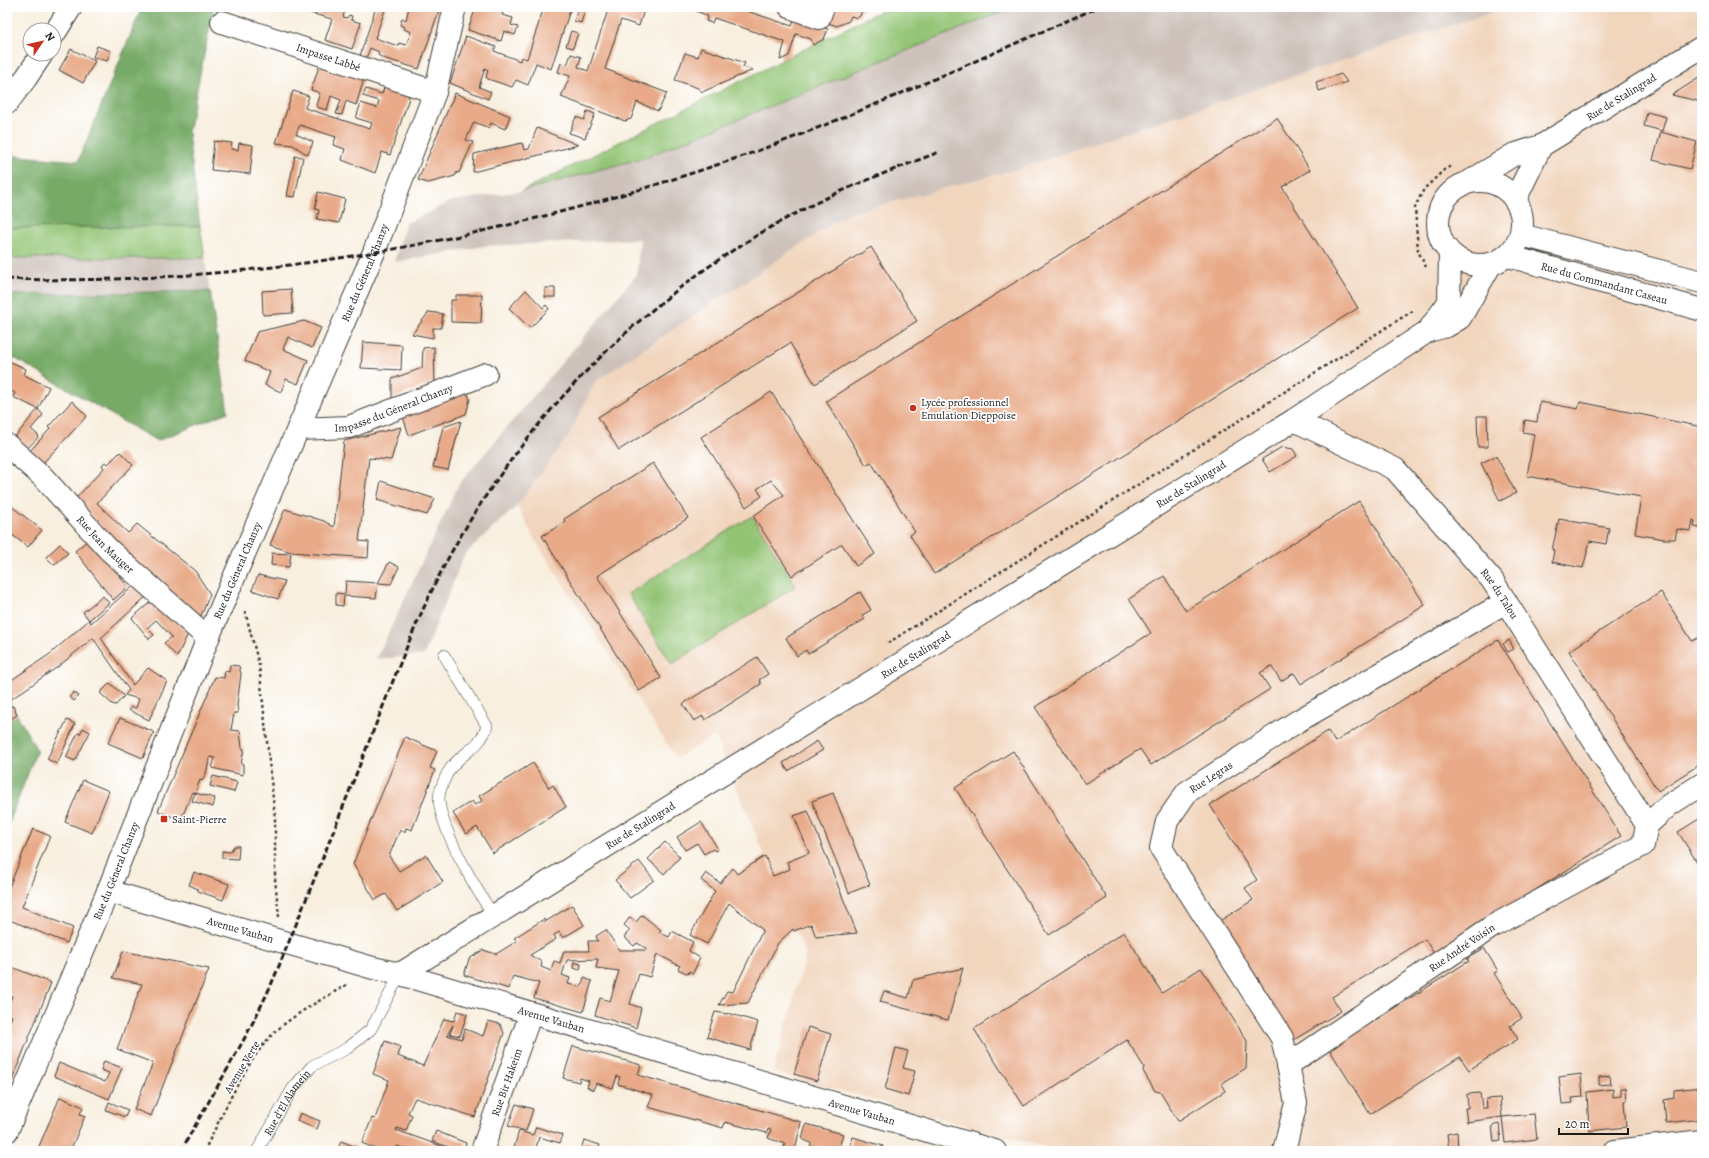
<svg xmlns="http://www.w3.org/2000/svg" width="1709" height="1158" font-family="Alegreya,serif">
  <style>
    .built { fill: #f1d5bd }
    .industrial { fill: #cec1ba }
    .green { fill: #93c474; stroke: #587048 }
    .forest { fill: #76aa66; stroke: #496341 }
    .building { fill: #e8aa88 }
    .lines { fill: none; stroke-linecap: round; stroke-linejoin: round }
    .service-casing { stroke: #3d3c39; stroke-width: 12 }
    .minor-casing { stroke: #3d3c39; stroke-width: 24 }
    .tertiary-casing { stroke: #3d3c39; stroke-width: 24 }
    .secondary-casing { stroke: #3d3c39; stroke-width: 24 }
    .path { stroke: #3d3c39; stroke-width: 2.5; stroke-dasharray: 3 3; stroke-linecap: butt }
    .service { stroke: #fff; stroke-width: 11 }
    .minor { stroke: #fff; stroke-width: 22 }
    .tertiary { stroke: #fff; stroke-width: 22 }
    .secondary { stroke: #fff; stroke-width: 22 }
    .rail { stroke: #1c1c1c; stroke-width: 3; stroke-dasharray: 6 3; stroke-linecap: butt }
    .poi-dot { fill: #c8321e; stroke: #fff; stroke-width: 1.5 }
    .labels { text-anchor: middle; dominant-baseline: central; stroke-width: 3.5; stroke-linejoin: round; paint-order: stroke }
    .street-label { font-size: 11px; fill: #1c1c1c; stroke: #fff }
    .poi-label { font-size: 11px; fill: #1c1c1c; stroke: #fff; text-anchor: start }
  </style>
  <rect width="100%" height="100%" fill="#fff"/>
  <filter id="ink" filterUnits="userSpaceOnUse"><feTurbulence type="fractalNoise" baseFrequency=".025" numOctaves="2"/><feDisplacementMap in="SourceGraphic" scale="8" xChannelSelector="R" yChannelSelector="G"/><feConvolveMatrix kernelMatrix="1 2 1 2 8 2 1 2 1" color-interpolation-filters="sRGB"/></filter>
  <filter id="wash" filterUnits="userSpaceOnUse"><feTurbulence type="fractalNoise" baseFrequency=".012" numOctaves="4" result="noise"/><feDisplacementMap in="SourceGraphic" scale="16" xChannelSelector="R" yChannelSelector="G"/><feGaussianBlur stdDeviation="0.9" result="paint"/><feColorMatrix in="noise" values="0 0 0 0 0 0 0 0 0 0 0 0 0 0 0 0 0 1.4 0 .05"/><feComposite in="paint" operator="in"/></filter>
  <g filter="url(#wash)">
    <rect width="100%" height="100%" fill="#f8efdf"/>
    <path class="built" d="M1508,7h194v1144h-643l-286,-79 33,-117 -91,-219 -39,22 -141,-218 -18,-34 52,-71 27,-54 251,-167 170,-45 327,-109z"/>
    <g class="industrial">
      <path d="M1014,7h494l-164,53 -327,109 -170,45 -251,167 -27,54 -52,71 -53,49 -40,100 -48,4 83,-175 178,-210 3,-35 -155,7 -91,16 12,-39 46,-22 70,-10 124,-34z"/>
      <path d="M7,258h198l5,33 -203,4z"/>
    </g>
    <g class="green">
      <path d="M888,7h126l-368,150 -124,34z"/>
      <path d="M200,226l5,32h-198v-30z"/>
      <path d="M752,516l44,70 -124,78 -44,-70z"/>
    </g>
    <g class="forest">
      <path d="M142,7h72l-26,126 12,93 -193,2v-73l71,6z"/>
      <path d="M210,291l18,121 -71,29 -150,-87v-59z"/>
      <path d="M7,697l30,53 -30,78z"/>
    </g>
    <g id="blocks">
      <g class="building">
        <path d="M312,7h34l-3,10 4,1 2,-3 3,1 -1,4 10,3 -9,26 -27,-9 7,-21 -22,-6z"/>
        <path d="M376,7h10l-11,31 23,8 1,-3 7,2 5,-13 -7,-3 1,-2 -5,-2 2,-7 4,2 3,-13h31l-21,62 -36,-11 -5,-3 1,-3 -9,-4 -5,13 -6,-2z"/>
        <path d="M476,7h29l-3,8 11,3 -2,7 7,2 -3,8 -11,-4 -3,10 -33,-11z"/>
        <path d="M514,7h11l-1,4z"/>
        <path d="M544,7h27l-20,62 -15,-6 -8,22 -12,-5 -4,7 -24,-8 -2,-2 2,-7 -3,-2 -6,19 12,5 -3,7 -38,-16 16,-47 30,11 -2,4 26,10 1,-4 6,2z"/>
        <path d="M572,7h14l-5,16 -7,-2 4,-12z"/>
        <path d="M609,7h36l-6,19 -18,-6 -16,49 62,24 -9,18 -21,-9 -6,17 -6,2 -64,-24 9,-21 -12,-4 3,-9 6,2 4,-11 10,3 -3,10 10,4z"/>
        <path d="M687,7h48l57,19 3,-8 33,11 -4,10 -11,6 -2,-6 -15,-5 -7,22 -9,4 5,-18 -71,-24 -2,5 -6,-2 2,-5z"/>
        <path d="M833,7h30l-3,9 -3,2 -6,-2 -2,5 -12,5 -9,-3z"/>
        <path d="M571,31l7,2 -5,15 -7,-2z"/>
        <path d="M97,46l14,5 -4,10 -14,-4z"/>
        <path d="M701,48l44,15 -2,4 10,3 -51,22 -4,-4 -23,-8 10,-27 13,4z"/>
        <path d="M71,49l24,12 -12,22 -24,-13z"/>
        <path d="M320,64l44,15 -8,26 -10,-4 -4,14 -6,-1 5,-14 -10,-4 -4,14 -10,-3 -1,-2 4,-12 -9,-3z"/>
        <path d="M1341,74l6,8 -28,9 -3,-9z"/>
        <path d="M1702,76v26l-30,-7z"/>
        <path d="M385,85l21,7 3,6 -19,57 -8,-3 -7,21 -33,-13 3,-11 -12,-4 3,-8 -36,-12 -4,9 17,8 -5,13 -15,-10 -17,-2 17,-52 16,5 -4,12 65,21 2,-6 -16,-5 5,-15 16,5 2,-7 -16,-5 3,-7 16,5z"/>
        <path d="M455,93l55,23 -5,13 -14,-6 -2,5 -15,-6 -8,18 7,2 -14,31 -2,-1 -2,4 -27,7 -10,-3z"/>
        <path d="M587,111l8,3 -10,24 -16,-5 7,-16 8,3z"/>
        <path d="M1647,112l19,5 -4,14 -18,-5z"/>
        <path d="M1277,118l33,52 -28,17 76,121 -424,266 -24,-39 5,-3 -44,-70 -5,3 -40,-64z"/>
        <path d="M537,128l41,17 -105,27 1,-18 48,-11 2,7 5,-1z"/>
        <path d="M1661,132l36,10 -7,27 -37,-9z"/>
        <path d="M214,141l18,2 -1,6 7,1 1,-7 14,2 -3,29 -39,-4z"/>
        <path d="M295,156l8,1 -8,40 -8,-1z"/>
        <path d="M318,192l27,7 -6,24 -22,-4 2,-9 -4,-1z"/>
        <path d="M871,247l46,74 -102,63 -25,-41 -171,107 -21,-33z"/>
        <rect x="545" y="288" width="10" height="9"/>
        <path d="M291,289l2,24 -30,2 -1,-24z"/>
        <path d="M526,290l17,18 3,-3 3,4 -19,19 -21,-20z"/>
        <path d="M456,295h26l-1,28 -30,-1v-22h5z"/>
        <path d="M429,312l14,2 -2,14h-8v10l-21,-4z"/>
        <path d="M304,321l17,7 -9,20 -24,-11 -5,12 25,11 -10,24 -12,-5 -5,13 -16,-7 5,-13 -25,-11 12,-29z"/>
        <path d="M363,342l39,3 -1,25 -40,-2z"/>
        <path d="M434,347l1,35 -43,17v-20l30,-11 1,-20z"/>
        <path d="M7,360l19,9 -2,6 25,12 -11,22 -25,-12 2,-4 -8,-4z"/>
        <path d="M467,392l3,7 -4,15 -57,21 -6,-18z"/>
        <path d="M771,392l104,162 -19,12 -14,-22 -50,32 -39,-60 31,-21 -13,-15 -14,9 5,7 -16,11 -45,-70z"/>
        <path d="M72,401l15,15 -45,48 -13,-12 21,-23 -2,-2z"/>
        <path d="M1540,402l38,7 2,-7 122,25 -1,101 -7,-1 1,-6 -2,-1 -2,11 -14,-2 -2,10h-11l-29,-5 6,-37 -114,-21 7,-42 -11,-2 2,-12 12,2z"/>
        <path d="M38,409l5,6 -12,14 8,7 -13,14 -12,-12z"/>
        <path d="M1477,416h10l1,31h-10z"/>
        <path d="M461,421l-13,49 -15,-3 10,-40z"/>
        <path d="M401,427l-10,33 -22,-2 -10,83 10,1 -1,16 -77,-6 -21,-7 15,-36 39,12 10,6 10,-86z"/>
        <path d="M1282,447l11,2 4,7 -27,16 -8,-13z"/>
        <path d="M120,452l13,13 -36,38 31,30 9,-9 58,47 15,23 -9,22 -5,1 -55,-47 -65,-72 28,-30 -2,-3 3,-3 3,2z"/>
        <path d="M1496,456l20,37 -16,8 -19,-38z"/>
        <path d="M653,463l35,55 -91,58 64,102 -22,13 -97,-155 23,-14 -1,-3z"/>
        <path d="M381,481l54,18 -8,16 -50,-15z"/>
        <path d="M1359,501l66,104 -124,79 -7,-11 -13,8 -10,-15 -11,7 10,16 -119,76 -11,-16 -55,35 -50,-77 116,-74 -22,-34 35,-23 22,35z"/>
        <path d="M11,506l31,24 -14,17 -17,-13 -4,5v-27z"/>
        <path d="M1559,519l50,9 -3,16 -16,-3 -7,27 -31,-6 2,-12h-2z"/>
        <path d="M89,539l14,15 25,33 -15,13 -38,-49z"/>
        <path d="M60,544l8,9 -14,12 -8,-8z"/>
        <path d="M272,553l19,1 -2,13 -18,-2z"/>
        <path d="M389,562l10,5 -8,17 -13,-1z"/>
        <path d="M258,575l27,6 -7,18 -26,-9z"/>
        <path d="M346,581l32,2 -2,15 -32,-2 -1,10 -7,-1v-12l9,1z"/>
        <path d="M138,582l11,12 -48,44 32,47 15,-17 19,13 -18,39 -20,-10 2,-3 5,1 3,-9 -14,-4 4,-5 -36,-52 -34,28 -52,36v-19l43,-29 39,-34 -6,-8 20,-16 6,7 -20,17 2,3z"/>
        <path d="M860,592l11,18 -9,5 3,4 -57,35 -2,-4 -9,6 -11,-18z"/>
        <path d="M1661,592l31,49 10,-5v127l-44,28 -89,-140z"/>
        <path d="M154,599l34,35 -11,23 -13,-14 8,-6 -16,-17 -9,8 7,7 -5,4 -17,-21z"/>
        <path d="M1498,640l123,196 -187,118 -9,-15 -93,58 9,14 -49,30 -74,-119 35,-22 -8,-12 12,-8 -47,-75 118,-74 7,11z"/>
        <path d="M1509,640l5,9 -6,3 -5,-8z"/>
        <path d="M757,657l11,17 -9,6 2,4 -56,36 -2,-4 -9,5 -11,-17z"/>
        <path d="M230,665l9,1 2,8 -4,31 1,8h-4l-3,17 9,1 2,17 2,1 -3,15h2v11l-31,-7 3,-10 -5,-1 -4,17 -4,7 -2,-1 -5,13 20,5 -2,9 -21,-6 3,-8 -3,-1 -11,28 -23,-9 57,-134 9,1 1,-7 4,1z"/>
        <path d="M110,683l14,13 -8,9 -4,-1 -12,-11z"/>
        <path d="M74,692l5,4 -5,5 -5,-4z"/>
        <path d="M13,706l4,9 -10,6v-13z"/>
        <path d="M120,718l34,14 -11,26 -35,-15z"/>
        <path d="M67,720l8,4 -18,40 -10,-5z"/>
        <path d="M83,728l7,4 -15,29 -9,-4 12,-24 2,1z"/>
        <path d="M405,737l32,14 -7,17 5,2 -23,60 -6,-2 -1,4 -5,-2 -11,26 10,15 27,-16 17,27 -46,29 -11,-17 -11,6 -22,-36z"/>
        <path d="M817,741l6,9 -35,21 -5,-8z"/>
        <path d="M1013,751l94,147 -58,37 -94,-147z"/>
        <path d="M533,763l16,25 4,-3 13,22 -73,46 -16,-26 -11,7 -13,-21 19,-12 3,4 7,-4 -3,-5z"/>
        <path d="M213,776l24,6 -3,10 -24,-6z"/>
        <path d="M83,780l26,11 -17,42 -27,-11z"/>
        <path d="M833,793l37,92 -21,8 -37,-92z"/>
        <path d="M808,811l49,122 -41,4 -5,-13 -17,7 -1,-2 -15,14 -30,60 -29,2 8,-14 6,1 30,-62 -34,-27 -22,41 -17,-9 25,-44 -14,-11 5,-7 14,10 13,-15 4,6 28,-18 8,20 17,-7 -3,-7 22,-9 -15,-37z"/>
        <path d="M1702,817v53l-24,-38z"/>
        <path d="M701,822l17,27 -3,2 -2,-2 -9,5 -7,-11 -12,7 -8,-13z"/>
        <path d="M33,829l17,7 -28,71 51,21 -6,15 -60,-24v-27z"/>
        <path d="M665,842l15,15 -16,17 -16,-15z"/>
        <path d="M234,846h5l-1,13 -16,-1v-7l8,1z"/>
        <path d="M639,861l15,19 -24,18 -15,-18z"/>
        <path d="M194,872l35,12 -6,16 -25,-9v-2l-9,-4z"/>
        <path d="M572,905l12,20 -21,13 -4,-6 -5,3 2,4 -26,16 12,7 -1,5 10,4 3,-10 6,2 4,-12h25l-1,-10h10l-2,-5 10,-6 13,20h27v-2l-9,-5 -3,3 -10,-9 6,-7 -6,-5 6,-8 6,5 6,-7 19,15 -2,2 10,5 3,-6 21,11 -4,9 11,7 -7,15 -4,-2 -1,3 -10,-5 2,-3 -23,-12 -7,23 -11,-3 -9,30 11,4 -5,20 -41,-13 5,-17 10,3 9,-30 -23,-3 2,-9 -31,1 -5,15 8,3 -2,6 13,3 3,-9 8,3 -9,31 -49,-14 5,-15 -26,-7 -4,13 -45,-14 5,-16 14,-9 13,4 21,-13 -3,-3 30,-19 1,3z"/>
        <path d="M1124,932l38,61 39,-25 46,73 -1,27 -25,16 4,7 -47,30 -18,-29 -5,-1 -12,-20 1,-4 -17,-27 -103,66 -50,-77z"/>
        <path d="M1484,948l14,23 -4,2 28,45 -12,8 8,13 -49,31 -9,-13 -90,57 -41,-65 140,-88 -2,-2z"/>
        <path d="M123,951l86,18 -58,147 -17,-7 19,-46 -36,-14 25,-65 -29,-6z"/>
        <path d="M574,962l7,2 -1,6 -7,-2z"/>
        <path d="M7,965l44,18 -44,109v-63l5,-13 -5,-2v-6l5,-12 -5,-2z"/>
        <path d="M963,968l-15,52 -68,-18 4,-11 24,7 5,-18z"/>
        <path d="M457,1011l10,3 -7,22 -10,-2 3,-9 -6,10 15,4 3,-10 18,7 5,-15 12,3 4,9 -29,84 -60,-19 -7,15 4,2 -6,16 -9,-3 -1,2 59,21h-43l-15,-5 -2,5h-14l-19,-8 10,-25 3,1 14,-39 -16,-6 12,-33 16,6 -3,9 25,10 21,-47 10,2z"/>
        <path d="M715,1012l12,2 1,-1 30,9 -8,28 -43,-13z"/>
        <path d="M808,1027l23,7 -14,47 -23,-7z"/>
        <path d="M573,1046l68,19 -3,10 163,47 -6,29h-12l2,-7 -17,-6 3,-8 -3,-1 -1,4 -42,-11 -2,6 -75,-21 5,-12 -35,-11 2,-7 -3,-1 -4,12 -17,-5 -3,7 -6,-3 2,-6 -9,-3 -1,4 -16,-4z"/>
        <path d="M896,1048l12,3 -5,17 12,3 -7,25 -23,-7z"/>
        <path d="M104,1061l18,7 -13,31 -55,-23 5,-13 46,19 4,-9 -8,-3z"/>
        <path d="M1581,1074l2,23 -11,1 1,5 -11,1 -3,-27z"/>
        <path d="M1610,1076l1,8 -12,1v-8z"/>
        <path d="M1702,1087v32l-36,4 -2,-23 10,-2v-8z"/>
        <path d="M1621,1088h5l1,12 -3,1 2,26 -37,4 -2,-39 26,-3v8l8,-1z"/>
        <path d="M1480,1093l2,15h5l-1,-9 14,-1 2,19 -35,5 -2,-14h3l-1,-14z"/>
        <path d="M60,1097l23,10 -3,7 5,2 -15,35h-33z"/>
        <path d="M109,1102l19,8 -3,7 -19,-7z"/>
        <path d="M516,1104l17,5 -7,22 -18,-5z"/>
        <path d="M300,1113l20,8 -3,8 -20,-8z"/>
        <path d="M1534,1114l3,25 -32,4 -3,-26z"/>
        <path d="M806,1124l37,10 -5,17h-28l1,-8 -9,-4z"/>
        <path d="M1499,1124l2,17 -7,1 -2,-16z"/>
        <path d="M536,1127l27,8 -3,8 -21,-6 -4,14h-22l6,-20 14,4z"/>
        <path d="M436,1131l30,12 -3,8h-5l-26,-10z"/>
        <path d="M1457,1132l1,17 -9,1 -2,-16z"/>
        <path d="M853,1137l30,9 -2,5h-32z"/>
        <path d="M584,1140l16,5 -3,6 -16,-2z"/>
        <path d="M341,1141l15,6 -1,4h-18z"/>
      </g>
    </g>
  </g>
  <g filter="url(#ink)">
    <use href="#blocks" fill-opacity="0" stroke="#3d3c39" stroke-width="1"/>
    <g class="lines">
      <defs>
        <g id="service">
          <path d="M444,655l43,71c-7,24 -27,26 -39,46 -3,6 -9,19 -9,26 0,29 38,93 55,118"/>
          <path id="s1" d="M257,1151l36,-63 19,-22 36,-18 23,-19 29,-55"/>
        </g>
        <g id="minor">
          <path d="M790,7l29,11 4,-11"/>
          <path id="s2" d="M222,22l213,70"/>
          <path d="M54,34l17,-27"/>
          <path d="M7,103l19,-25 16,-24"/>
          <path d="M1521,235l181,47"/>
          <path id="s3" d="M1508,256l194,54"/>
          <path id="s4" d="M1294,420l101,49 97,111 155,245"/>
          <path id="s5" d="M298,429l51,-2 137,-53"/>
          <path id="s6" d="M7,445l36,32 65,72 100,89"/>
          <path id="s7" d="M400,974l595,177"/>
          <path id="s8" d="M1288,1065l-6,-27 -121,-190 6,-27 20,-29 111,-71 208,-119"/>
          <path id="s9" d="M482,1151l49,-138"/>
          <path id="s10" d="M1284,1151l12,-48 -8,-38 205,-139 150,-81 4,-20 22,-20 33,-21"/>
          <path d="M1615,1151l87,-10"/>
        </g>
        <g id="tertiary">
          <circle cx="1480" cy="223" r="42"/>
          <path id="s11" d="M1469,182l44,-27 28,-9 161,-99"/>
          <path d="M1515,200l26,-54"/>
          <path d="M1428,331l21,-29 1,-49"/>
          <path id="s12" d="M108,891l265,77 27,6 894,-554 134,-89 19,-5 13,-8 31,-54"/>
        </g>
        <g id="secondary">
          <path id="s13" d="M7,1131l101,-240 100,-253 166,-386 61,-160 20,-85"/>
        </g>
      </defs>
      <use href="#service" class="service-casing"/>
      <use href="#minor" class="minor-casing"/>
      <use href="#tertiary" class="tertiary-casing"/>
      <use href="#secondary" class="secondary-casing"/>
      <g class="path">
        <path d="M1426,267l-8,-16 -3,-44 9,-18 21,-20 7,-3"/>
        <path d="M245,611l14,54 16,153v61l4,38"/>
        <path d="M888,643l526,-333"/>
        <path d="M204,1151c18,-35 42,-91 70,-118 21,-20 49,-34 74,-49"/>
      </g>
      <use href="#service" class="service"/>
      <use href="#minor" class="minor"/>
      <use href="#tertiary" class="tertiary"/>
      <use href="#secondary" class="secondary"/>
      <g class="rail">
        <path d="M7,279c259,8 518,-44 761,-132 113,-42 221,-93 331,-140"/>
        <path d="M181,1151c31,-57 67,-113 93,-173 34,-82 67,-166 100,-249 25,-63 49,-127 82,-185 84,-146 211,-268 362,-342 39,-19 80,-34 121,-50"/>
      </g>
    </g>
  </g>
  <g class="poi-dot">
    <circle cx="913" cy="408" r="4"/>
    <rect x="160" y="815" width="8" height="8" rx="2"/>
  </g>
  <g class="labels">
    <g class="street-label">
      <text stroke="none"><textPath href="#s2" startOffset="112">Impasse Labbé</textPath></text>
      <text stroke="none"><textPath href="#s11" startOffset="175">Rue de Stalingrad</textPath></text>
      <text stroke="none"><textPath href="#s13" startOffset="930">Rue du Géneral Chanzy</textPath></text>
      <text stroke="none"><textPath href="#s3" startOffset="100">Rue du Commandant Caseau</textPath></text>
      <text stroke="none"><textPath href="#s5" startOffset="99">Impasse du Géneral Chanzy</textPath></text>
      <text stroke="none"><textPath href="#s12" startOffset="1234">Rue de Stalingrad</textPath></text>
      <text stroke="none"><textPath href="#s6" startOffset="140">Rue Jean Mauger</textPath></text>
      <text stroke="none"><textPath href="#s13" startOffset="606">Rue du Géneral Chanzy</textPath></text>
      <text stroke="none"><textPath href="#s4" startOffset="275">Rue du Talou</textPath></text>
      <text stroke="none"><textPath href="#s12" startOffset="910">Rue de Stalingrad</textPath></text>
      <text stroke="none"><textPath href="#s8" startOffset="344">Rue Legras</textPath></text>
      <text stroke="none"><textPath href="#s12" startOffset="586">Rue de Stalingrad</textPath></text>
      <text stroke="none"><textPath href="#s13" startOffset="282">Rue du Géneral Chanzy</textPath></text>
      <text stroke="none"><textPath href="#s12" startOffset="138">Avenue Vauban</textPath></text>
      <text stroke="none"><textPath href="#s10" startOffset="298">Rue André Voisin</textPath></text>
      <text stroke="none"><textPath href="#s7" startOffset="158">Avenue Vauban</textPath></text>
      <text transform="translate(242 1067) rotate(-59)">Avenue Verte</text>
      <text stroke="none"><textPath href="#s9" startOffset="73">Rue Bir Hakeim</textPath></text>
      <text stroke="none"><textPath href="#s1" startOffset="57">Rue d'El Alamein</textPath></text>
      <text stroke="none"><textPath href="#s7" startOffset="482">Avenue Vauban</textPath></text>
    </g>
    <g class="poi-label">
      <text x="921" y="402">Lycée professionnel<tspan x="921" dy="13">Emulation Dieppoise</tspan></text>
      <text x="172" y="819">Saint-Pierre</text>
    </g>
  </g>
  <rect width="1709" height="1158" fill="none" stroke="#fff" stroke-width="24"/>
  <g transform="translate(42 42) rotate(56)"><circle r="19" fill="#ffffff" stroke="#a4a4a4"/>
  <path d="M0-3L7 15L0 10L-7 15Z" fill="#c8321e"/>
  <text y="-6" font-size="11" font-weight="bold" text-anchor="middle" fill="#1c1c1c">N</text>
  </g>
  <path d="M1559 1128v6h69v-6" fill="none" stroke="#1c1c1c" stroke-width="2"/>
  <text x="1565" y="1128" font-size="12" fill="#1c1c1c" stroke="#ffffff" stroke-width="3" paint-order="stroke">20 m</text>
</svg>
